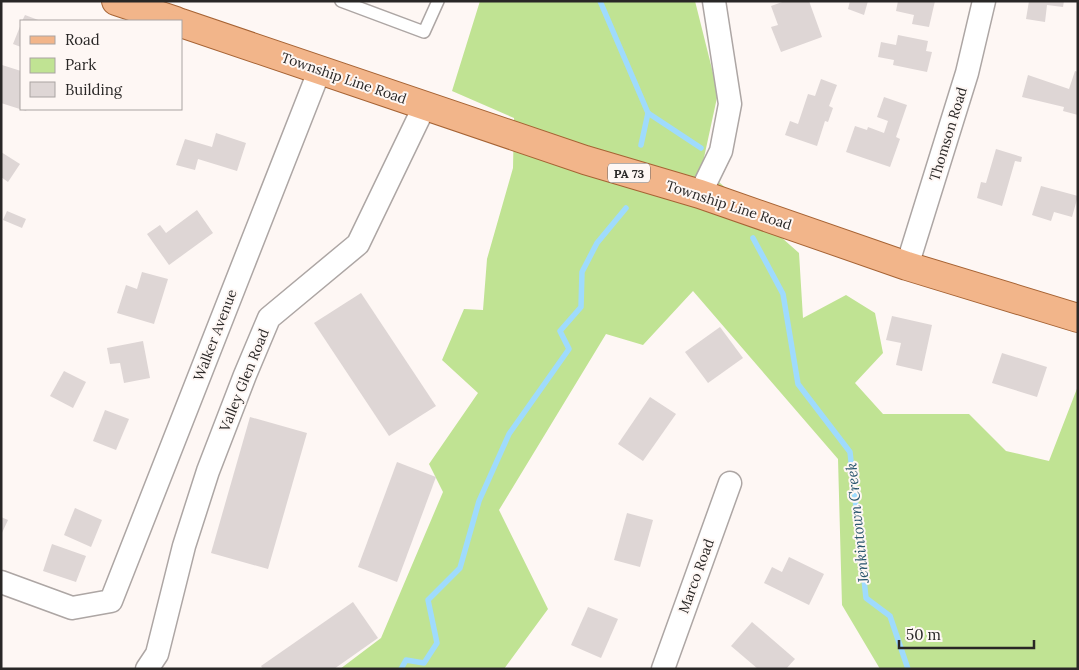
<svg xmlns="http://www.w3.org/2000/svg" width="1079" height="670" font-family="Lora,serif">
  <style>
    .green { fill: #c0e393 }
    .lines { fill: none; stroke-linecap: round; stroke-linejoin: round }
    .stream { stroke: #9fdbfd; stroke-width: 5.5 }
    .building { fill: #ded6d5 }
    .lane-casing { stroke: #ada6a4; stroke-width: 14 }
    .street-casing { stroke: #ada6a4; stroke-width: 25 }
    .primary-casing { stroke: #a66334; stroke-width: 30 }
    .lane { stroke: #fff; stroke-width: 11 }
    .street { stroke: #fff; stroke-width: 22 }
    .primary { stroke: #f2b58a; stroke-width: 28 }
    .labels { text-anchor: middle; dominant-baseline: central; stroke-width: 4; stroke-linejoin: round; paint-order: stroke }
    .shield { fill: #fef7f4; stroke: #696564; stroke-width: 1 }
    .shield-label { font-size: 12px; font-weight: bold; fill: #292726 }
    .street-label { font-size: 14px; fill: #292726; stroke: #fef7f4 }
    .water-label { font-size: 15px; font-style: italic; fill: #29566e; stroke: #fef7f4 }
  </style>
  <rect width="100%" height="100%" fill="#fef7f4"/>
  <path class="green" d="M480,1h215l23,92 -16,74 97,86 4,65 43,-23 29,18 8,40 -28,30 28,31h86l37,37 43,10 29,-75v283h-198l-38,-64 -4,-146 -145,-168 -50,54 -37,-11 -107,176 49,99 -44,60h-164l41,-31 62,-146 -14,-28 49,-71 -36,-33 22,-51 19,1 4,-51 26,-91 1,-50 -62,-27z"/>
  <g class="lines">
    <g class="stream">
      <path d="M600,1l48,112 53,35"/>
      <path d="M641,145l7,-32"/>
      <path d="M753,238l30,56 15,90 52,68 16,146 24,18 18,53"/>
      <path d="M401,669l5,-9 18,3 13,-20 -9,-43 32,-32 19,-67 30,-67 60,-85 -9,-18 21,-24 1,-35 15,-29 29,-35"/>
    </g>
  </g>
  <g class="building">
    <path d="M785,1h24l13,36 -41,15 -10,-25 7,-2 -7,-19z"/>
    <path d="M850,1h18l-4,14 -16,-6z"/>
    <path d="M898,1h37l-6,26 -17,-3 2,-9 -18,-4z"/>
    <path d="M1029,1h35l-1,6 -16,-2 -2,17 -19,-3z"/>
    <path d="M25,15l16,6h-19z"/>
    <path d="M21,24v23l-8,-3z"/>
    <path d="M898,35l30,6 -2,10 6,1 -5,20 -34,-7 1,-5 -16,-3 3,-15 15,3z"/>
    <path d="M2,65l19,6v38h6l-1,2 -25,-8z"/>
    <path d="M1075,71l3,1v43l-15,-4 1,-4 -42,-10 6,-22 41,14z"/>
    <path d="M821,79l16,6 -8,21 4,2 -5,14 -3,-1 -8,25 -32,-11 5,-14 8,3 10,-30 7,2z"/>
    <path d="M884,97l23,8 -11,32 4,2 -10,28 -44,-15 9,-26 12,4 1,-3 16,6 4,-12 -11,-4z"/>
    <path d="M216,133l30,10 -9,28 -39,-12 -3,11 -19,-5 9,-26 27,8z"/>
    <path d="M996,149l26,8 -1,5 -6,-1 -13,45 -25,-8 4,-16 5,1z"/>
    <path d="M1,152l19,12 -12,18 -7,-5z"/>
    <path d="M1041,186l37,10 -6,21 -18,-5 -3,9 -19,-6z"/>
    <path d="M197,210l16,23 -44,32 -22,-31 13,-9 6,8z"/>
    <path d="M7,211l19,8 -4,9 -19,-8z"/>
    <path d="M142,272l26,7 -14,45 -37,-11 9,-28 11,4z"/>
    <path d="M361,293l75,113 -47,30 -75,-113z"/>
    <path d="M892,316l40,9 -10,46 -26,-6 5,-22 -15,-3z"/>
    <path d="M720,327l23,31 -35,25 -23,-31z"/>
    <path d="M143,341l7,37 -26,5 -4,-20 -10,1 -3,-16z"/>
    <path d="M1002,353l45,14 -10,30 -45,-14z"/>
    <path d="M64,371l22,11 -13,26 -23,-12z"/>
    <path d="M650,397l26,17 -33,47 -25,-17z"/>
    <path d="M105,410l24,9 -13,31 -23,-9z"/>
    <path d="M250,417l57,16 -39,136 -57,-16z"/>
    <path d="M397,462l39,15 -39,105 -39,-15z"/>
    <path d="M75,508l27,12 -11,27 -27,-12z"/>
    <path d="M627,513l26,7 -13,47 -26,-7z"/>
    <path d="M1,517l7,3 -7,15z"/>
    <path d="M52,544l34,12 -10,26 -33,-11z"/>
    <path d="M789,557l35,17 -15,31 -45,-22 8,-16 10,5z"/>
    <path d="M353,602l25,36 -44,31h-71l-2,-3z"/>
    <path d="M588,607l30,12 -17,39 -30,-13z"/>
    <path d="M752,622l43,37 -9,10h-28l-27,-23z"/>
  </g>
  <g class="lines">
    <defs>
      <path id="lane" d="M341,1l83,31 14,-31"/>
      <g id="street">
        <path d="M700,194l21,-43 9,-47 -16,-103"/>
        <path d="M907,266l60,-193 17,-72"/>
        <path d="M1,582l71,26 39,-7 209,-532"/>
        <path d="M147,669l10,-15 27,-108 24,-75 37,-96 24,-57 89,-74 67,-139"/>
        <path d="M663,669l67,-186"/>
      </g>
      <g id="primary">
        <path d="M116,1l60,20"/>
        <path d="M181,23l404,137 115,34 207,72 171,52"/>
      </g>
    </defs>
    <use href="#lane" class="lane-casing"/>
    <use href="#street" class="street-casing"/>
    <use href="#primary" class="primary-casing"/>
    <use href="#lane" class="lane"/>
    <use href="#street" class="street"/>
    <use href="#primary" class="primary"/>
  </g>
  <g class="labels">
    <rect class="shield" x="608" y="163.5" width="42" height="19" rx="4"/>
    <g class="shield-label">
      <text x="629" y="173">PA 73</text>
    </g>
    <g class="street-label">
      <text transform="translate(344 78) rotate(19)">Township Line Road</text>
      <text transform="translate(948 134) rotate(-73)">Thomson Road</text>
      <text transform="translate(729 205) rotate(18)">Township Line Road</text>
      <text transform="translate(215 335) rotate(-69)">Walker Avenue</text>
      <text transform="translate(244 380) rotate(-68)">Valley Glen Road</text>
      <text transform="translate(696 576) rotate(-70)">Marco Road</text>
    </g>
    <g class="water-label">
      <text transform="translate(857 523) rotate(-96)">Jenkintown Creek</text>
    </g>
  </g>
  <rect width="1079" height="670" fill="none" stroke="#292726" stroke-width="5"/>
  <rect x="20" y="20" width="162" height="90" fill="#fef7f4" stroke="#a9a4a2"/>
  <rect x="30" y="36" width="25" height="8" fill="#f2b58a" stroke="#a9a4a2"/>
  <text x="65" y="45" font-size="15" fill="#292726">Road</text>
  <rect x="30" y="58" width="25" height="15" fill="#c0e393" stroke="#a9a4a2"/>
  <text x="65" y="70" font-size="15" fill="#292726">Park</text>
  <rect x="30" y="82" width="25" height="15" fill="#ded6d5" stroke="#a9a4a2"/>
  <text x="65" y="95" font-size="15" fill="#292726">Building</text>
  <path d="M899 640v8h135v-8" fill="none" stroke="#292726" stroke-width="2.5"/>
  <text x="906" y="640" font-size="15" fill="#292726" stroke="#fef7f4" stroke-width="4" paint-order="stroke">50 m</text>
</svg>
